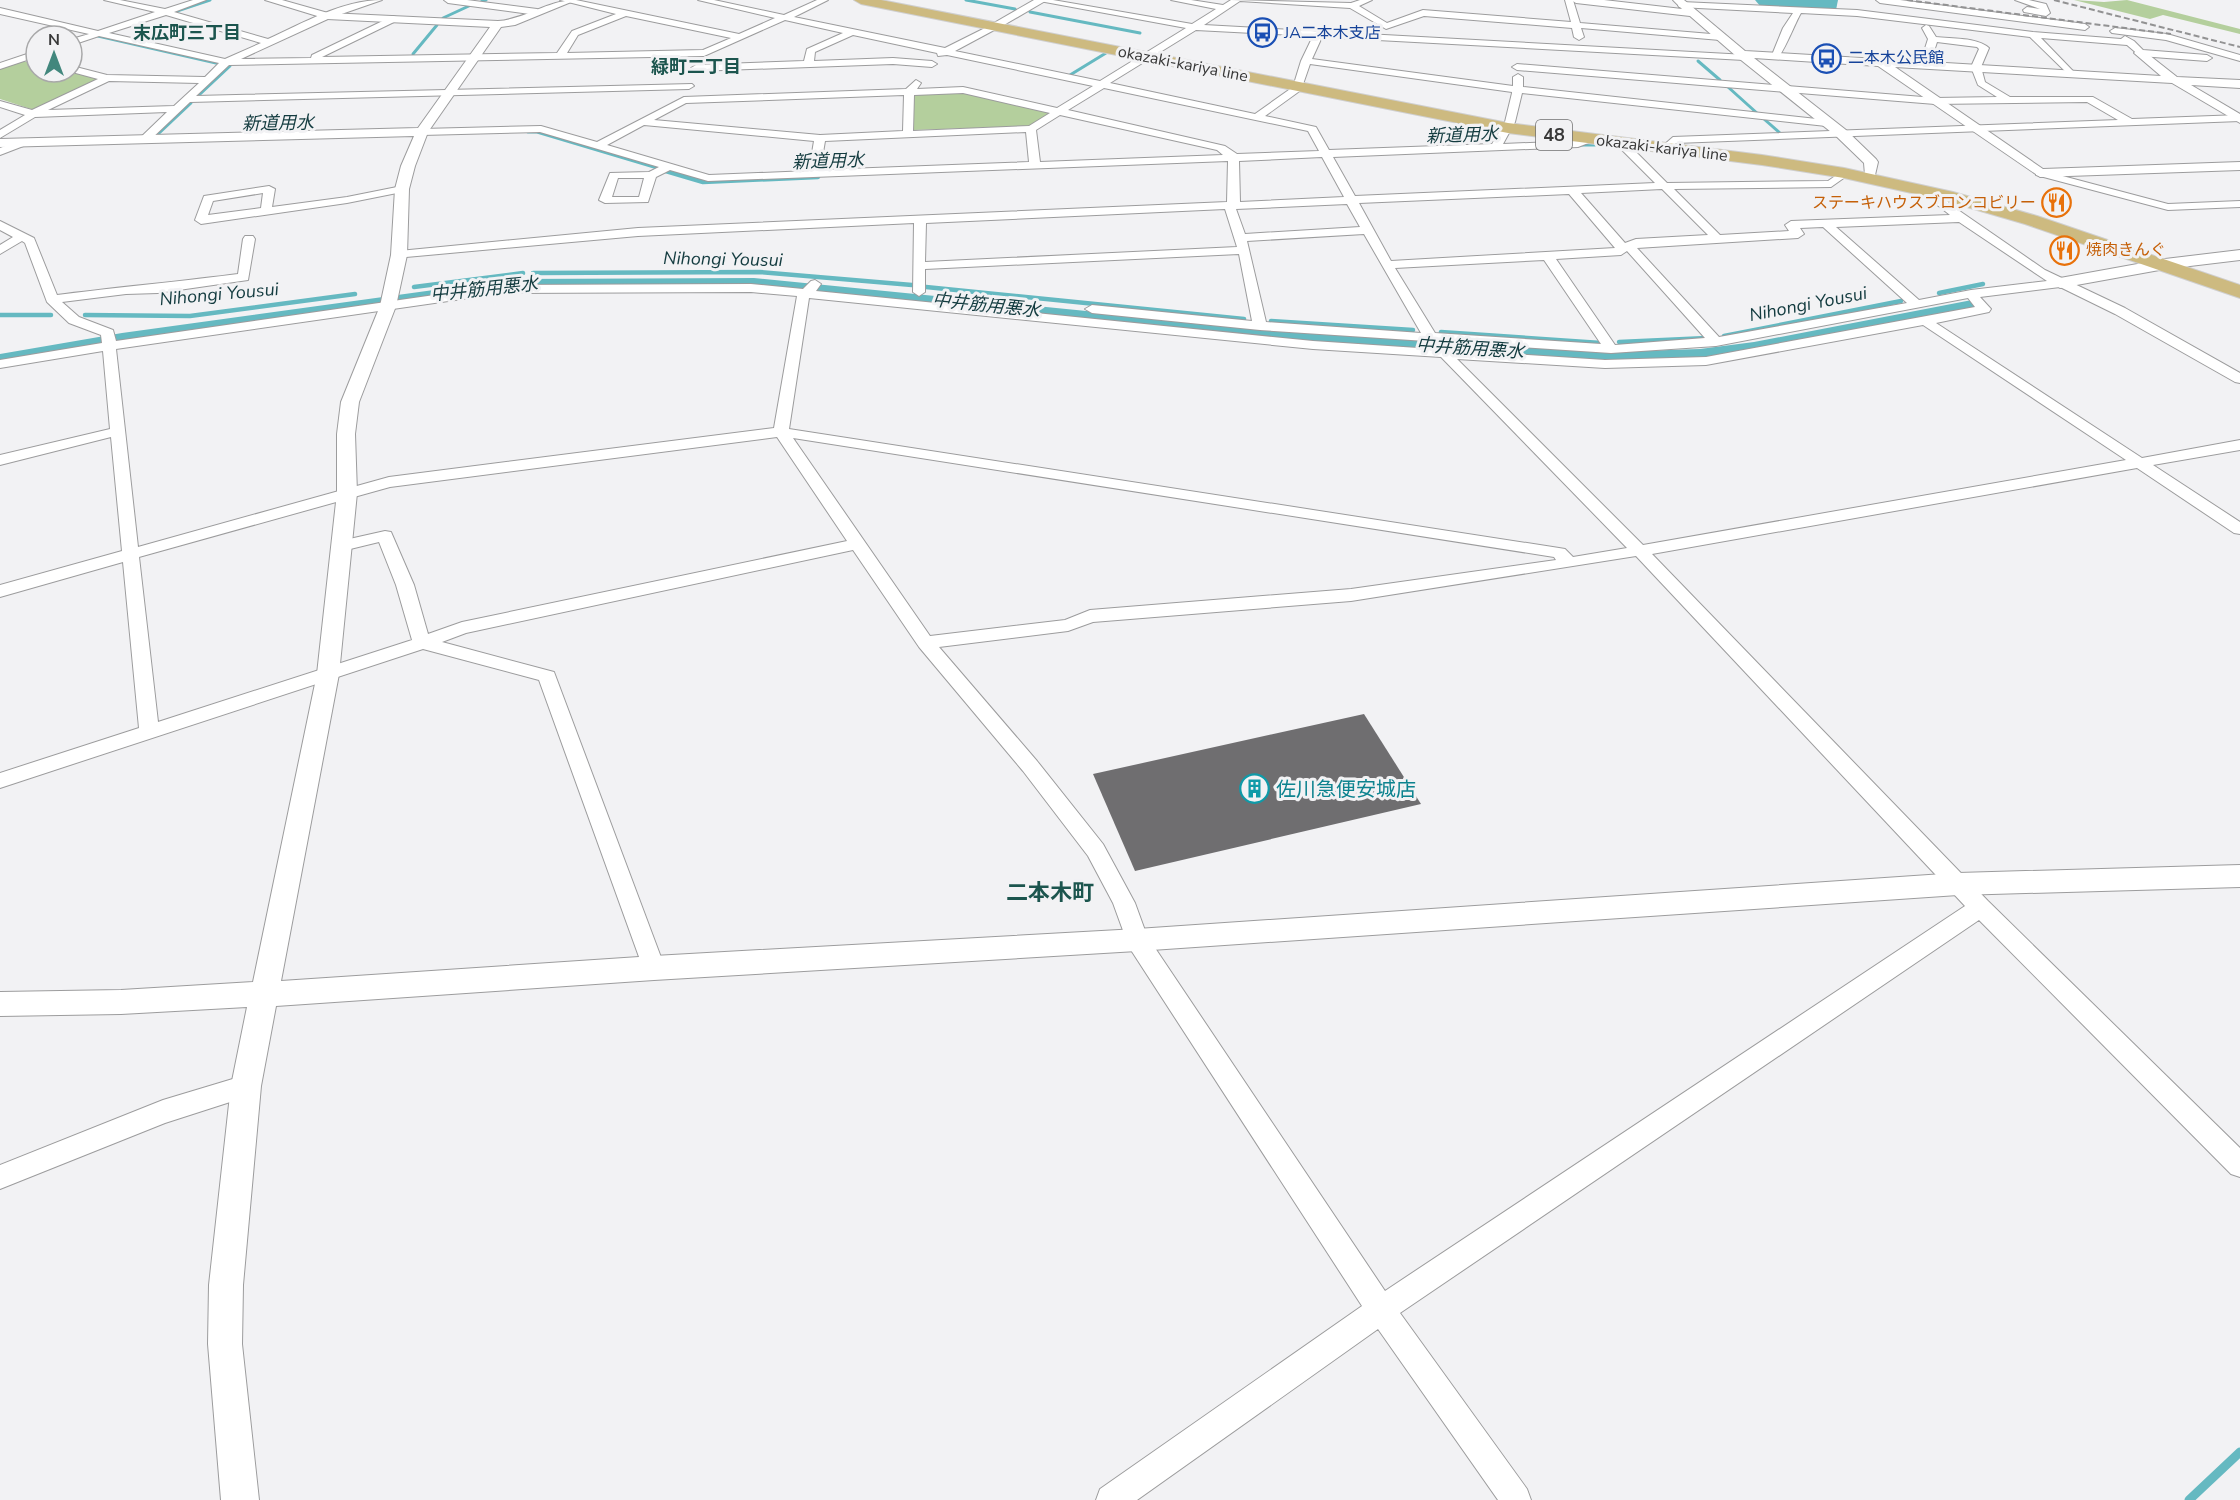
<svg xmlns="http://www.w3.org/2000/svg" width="2240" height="1500" font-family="'Nunito Sans','Noto Sans JP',sans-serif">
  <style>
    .green { fill: #b4cf9d }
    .water { fill: #65b9c1 }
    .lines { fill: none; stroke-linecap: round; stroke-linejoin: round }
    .stream-far2 { stroke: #65b9c1; stroke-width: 3 }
    .stream-far1 { stroke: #65b9c1; stroke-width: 4.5 }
    .stream { stroke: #65b9c1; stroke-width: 9 }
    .canal { fill: #65b9c1; fill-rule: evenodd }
    .building { fill: #6f6e70 }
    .minor-casing { stroke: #9c9c9d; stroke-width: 2 }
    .tertiary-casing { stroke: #9c9c9d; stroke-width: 2 }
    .primary-casing { stroke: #cfcfcf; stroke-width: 2 }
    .minor { fill: #fff; fill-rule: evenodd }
    .tertiary { fill: #fff; fill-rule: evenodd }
    .primary { fill: #cdba80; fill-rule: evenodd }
    .rail { stroke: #929293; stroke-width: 2; stroke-dasharray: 6 3; stroke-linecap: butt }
    .labels { text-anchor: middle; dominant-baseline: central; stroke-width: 6; stroke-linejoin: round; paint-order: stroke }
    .far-transit-label { font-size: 16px; fill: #164399; stroke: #f2f2f4; text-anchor: start }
    .far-street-label { font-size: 16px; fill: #383838; stroke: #f2f2f4 }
    .far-food-label { font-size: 16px; fill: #c56008; stroke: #f2f2f4; text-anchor: end }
    .far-neighbourhood-label { font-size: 18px; font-weight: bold; fill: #1c554e; stroke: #f2f2f4 }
    .far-water-label { font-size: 18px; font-style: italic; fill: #143c40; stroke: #f2f2f4 }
    .shield { fill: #f2f2f4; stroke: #707070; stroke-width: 1.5 }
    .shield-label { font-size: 18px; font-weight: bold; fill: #383838 }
    .culture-label { font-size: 20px; fill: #0d838f; stroke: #f2f2f4; text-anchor: start }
    .quarter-label { font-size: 22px; font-weight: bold; fill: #1c554e; stroke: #f2f2f4 }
  </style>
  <rect width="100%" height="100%" fill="#f2f2f4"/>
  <g class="green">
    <path d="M2074,0l30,2 23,-2 113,29v5l-77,-19 -13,4z"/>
    <path d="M23,61l13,3v8h34l29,7 -65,31 -34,-11v-31z"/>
    <path d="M961,91l89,22 -20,13 -116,4v-35z"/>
  </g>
  <path class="water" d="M1755,0h83l-2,10 -75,-3z"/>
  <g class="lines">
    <g class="stream-far2">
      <path d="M966,0l49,9"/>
      <path d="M482,1l4,-1"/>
      <path d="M177,11l33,-11"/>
      <path d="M1030,12l110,21"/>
      <path d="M443,18l28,-13"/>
      <path d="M98,36l118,27"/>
      <path d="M413,54l24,-29"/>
      <path d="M1698,61l22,19"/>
      <path d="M1070,75l36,-22"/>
      <path d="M1728,87l30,27"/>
      <path d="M199,95l31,-29"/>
      <path d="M1764,119l17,15"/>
      <path d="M528,132h9l127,38"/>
      <path d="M156,136l35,-33"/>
      <path d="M1574,145h21"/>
    </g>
    <g class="stream-far1">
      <path d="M659,169l44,13 115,-5"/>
      <path d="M533,273l227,-1 152,13"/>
      <path d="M414,287l109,-14"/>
      <path d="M926,287l318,32"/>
      <path d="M1939,293l44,-9"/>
      <path d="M0,315h51"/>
      <path d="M85,315l105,1 165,-22"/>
      <path d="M1271,321l142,9"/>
      <path d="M1441,332l160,11"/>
      <path d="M1724,336l177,-35"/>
      <path d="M1619,342l88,-4"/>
    </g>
    <path class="stream" d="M2189,1500l51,-48"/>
    <path class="canal" d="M754,278l553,55 299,19 94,-3 54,-7 218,-42 7,4 -7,4 -218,44 -54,7 -94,3 -299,-19 -553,-57 -241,1 -391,56 -122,21v-10l122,-21 391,-54z"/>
  </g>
  <path class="building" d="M1364,714l57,90 -286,67 -42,-97z"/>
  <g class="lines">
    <defs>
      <g id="minor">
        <path d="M104,0h16l45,9 28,-9h13l-32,12 94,27c35,-16 75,-39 114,-39l-52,18 -89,41 70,-1 1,-3 81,-39 3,1v4l-74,36 235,-4 15,-22 44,-17 -56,-14h16l163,34 36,-16 -77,-18h16l70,15 33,-15h11l-34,17 151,31 48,-24 4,3 -1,2 -41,22 145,30 86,-53 -152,-28h19l139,24 24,-15 -45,-9h20l32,5 8,-5 120,3 9,-3h12l-13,6 28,17 36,-13 148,12 -6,-22h8l7,23 143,12 2,2 -5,3 -139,-12 3,9 -5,3 -5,-3 -2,-9 -148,-12 -38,13 -36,-21 -110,-7 -36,24 543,30 2,2 -5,3 -422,-23 -10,22 201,27v-9l5,-3 5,3v10l303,33 5,3 -5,3 -304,-33 -7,29 -12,22 74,-3 14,-4 5,3 -18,7 -245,10 22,39 300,-13 -38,-38v-4h8l42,42 161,-2 16,-11 4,1v4l-17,12 -157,2 46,46 69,-4 -4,-6 6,-4 159,-6 -14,-11 7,-10h8l2,2 -5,7 97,67 80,38 115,65v10l-5,-1 -120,-68 -55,-27 -80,10 11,12 -2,3 -53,11 206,135 98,-18v10l-87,15 87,57v12l-6,-1 -97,-65 -485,86 336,347 252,247v29l-9,-3 -252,-254 -579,393 127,176 4,11h-33l-120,-171 -241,171h-41l4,-11 262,-183 -233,-359 -16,-44 -25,-47 -65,-85 -104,-124 -66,-97 -387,83 -24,9 112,30 111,296 -3,7 -8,3 -8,-3 -3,-7 -104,-288 -116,-31 -423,139v-15l139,-45 -16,-166 -123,35v-12l122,-34 -11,-114 -111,28v-10l110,-26 -7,-78 -103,17v-8l102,-17 -1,-8 -32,-12 -22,-21 -22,-59 -3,-2 -22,13v-9l13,-8 -13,-7v-9l34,17 23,57c60,-8 121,-13 181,-21l5,-35 2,-3h8l2,3 -7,41 -90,13 -32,1 -64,8 17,15 34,13 3,11 388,-56 247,-1 52,5 8,-8 4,-1 6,4 -5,7 497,50 120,8 -7,-8 -166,-11 -168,-17 -7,-4 7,-4 160,16 -13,-67 -314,15v23l-6,4 -6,-4 1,-69 -276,13 -243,22v-6l4,-1 239,-23 589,-26 1,-41 -520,20 -38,-11 -14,7 -8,25 -43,1 -6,-3 11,-27 39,-1 10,-5 -119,-35 -118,3 -5,-3 5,-3 119,-3 56,16 87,-45 222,-8 10,-9 5,3 -4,6 46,-2 94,21 36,-22 -146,-31 -9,1 -1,-3 -84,-18 -38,17 -1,9 79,-3 39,3 5,3 -5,3 -39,-3 -197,7 -5,-3 5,-3 108,-4 3,-12 36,-16 -58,-13 -81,36 -475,9 -33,31 496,-12 2,2 -5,3 -499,13 -41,39 -4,1 -5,-3 1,-2 26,-25 -132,5 -35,21v-8l25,-15 -25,-8v-6l32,9 66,-31 -26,-7v-6l35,9 98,2 14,-14 -120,-27 -27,9v-6l17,-5 -89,-20v-6l98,23 57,-19zM166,15l95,28 -36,16 -116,-26zM626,16l105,22 -28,12 -136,3 11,-18zM1196,30l117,6 -12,25 -8,26 -38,27 -145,-31zM1310,64l202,28v1l-7,29 -13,22 -163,6 -13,-23 -51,-11 36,-26zM109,81l90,2 -25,23 -126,4zM1104,88l204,43 11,20 -82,3 -12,-8 -157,-36zM963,93l87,20 -21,13 -116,5 1,-36zM904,95l-1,36 -83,4 -166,-15 32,-17zM1060,115l157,35 6,5 -183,7 -4,-32zM644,125l170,16 -5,30 -100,4 -102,-30zM1026,132l3,30 -209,8 5,-29zM1322,157l22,40 -104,5 -1,-41zM618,178h26l-5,19h-27zM1662,189l46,46 -72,4 -11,4 -44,-50zM1569,194l46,54 -224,13 -32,-58zM1347,204l13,23 -115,7 -9,-25zM1225,209l12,38 -312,15 1,-39zM1959,222l88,59 -76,9 -52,10 -83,-73zM1823,227l84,76 -188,34 -82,-89 161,-10 6,-4 -4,-6zM1364,234l57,99 -155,-11 -19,-81zM1627,251l78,87 -90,7 -59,-86 65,-4zM1544,260l57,84 -166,-11 -40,-65zM751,292l46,4 -23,132 -385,49 -251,70 -22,-198 388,-56zM809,298l504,51 128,8 186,191 -54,9 -8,-8 -6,-1 -770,-119zM1968,298l7,9 -269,50 -101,3 -156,-10 -7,-8 169,11 105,-7zM1923,325l203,135 -483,85 -186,-186 148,9 101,-3zM777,437l70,104 -385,81 -34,12 -14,-49 -23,-53 -6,-1 -49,11 -2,4 2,4 6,1 37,-9 17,43 16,55 -254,82 -19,-165 251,-70zM793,438l761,119 2,3 -205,29 -261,21 -25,10 -135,16zM1636,556l329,350 -580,385 -238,-355 -12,-33 -32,-59 -66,-83 -98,-114 129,-16 25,-9 258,-21z"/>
        <path d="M444,0h23l70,9 4,3 -4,3 -89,-12z"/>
        <path d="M1876,0h24l185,24 4,3 -4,3 -205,-27z"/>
        <path d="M2015,0h14l17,4 4,9 -4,3 -22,-4 -1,-2 4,-3 13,2z"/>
        <path d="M1682,2l175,8 176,22 88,7 4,-3 9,5 9,9 64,5 5,3 -5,3 -67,-5 -13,-11 -86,-7 31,32 2,2 -5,3 -39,-38 -173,-21 -56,-3c-6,10 -18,42 -24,45l-5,-3 11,-27 10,-15 -114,-6 -1,-2z"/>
        <path d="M1926,25l3,1 7,11c16,2 41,0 53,11l-8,19 4,15 25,15h83l39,22 108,-4v6l-564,22 -6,4 -5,-3 8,-7 445,-17 -31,-18 -152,2 -418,-34 -5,-3 5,-3 418,34 62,-1 -19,-12 -7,-18 8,-18 -2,-2 -40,-5 -7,22 -8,2 -2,-2 8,-25 -6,-11z"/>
        <path d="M2115,28l52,6 73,21v6l-74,-21 -54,-7 -2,-2z"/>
        <path d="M36,51v6l-36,12v-6z"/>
        <path d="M22,140l4,1v4l-26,10v-7z"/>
        <path d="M2040,170l128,34 72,-3v6l-72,3 -132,-35v-4z"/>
        <path d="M269,186l6,3 -3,18 75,-10 55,-11 6,3 -6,3 -55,11 -146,21 -6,-4 9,-24zM263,193l-2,15 -53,7 5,-14z"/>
        <path d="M246,1075l9,3 3,8 -3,8 -90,29 -165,66v-24l163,-65z"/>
      </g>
      <g id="tertiary">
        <path d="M265,0h17l46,13 170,8c28,-2 50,-21 78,-21l-61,25 -14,2 -73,105 -13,34 -6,23 -2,66 -11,51 -37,96 -4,32 2,59 -18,181 -58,307 373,-25 483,-27 821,-56 282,-8v22l-282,8 -821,56 -483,29 -378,26 -15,80 -18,199 -1,59 17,156h-38l-13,-156 1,-59 22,-199 16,-79 -126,7 -121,2v-24l121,-2 132,-8 64,-308 20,-181v-59l4,-32 39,-96 11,-51 4,-66 6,-23 13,-30 -414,11v-8l418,-11 72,-101 -163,-8z"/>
        <path d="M1034,0h13l-50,29h-8l-2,-2z"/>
        <path d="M1571,0h33l78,9 -9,-9h11l61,51 416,25 -27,-23 2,-2h8l33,26 63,3v8l-49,-3 49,29v9l-68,-40 -277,-16 148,102 197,-7v8l-200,7 -162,-111 -124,-8 92,72 30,29 2,3 -3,13h-10l-1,-12 -28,-27 -100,-80 -46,-40 -114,-13z"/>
        <path d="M2240,250v10l-75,9 -105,19 -8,-5 8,-5 105,-19z"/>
      </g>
      <path id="primary" d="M854,0h27l627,123 254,32 82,13 109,24 84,24 203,69v13l-215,-74 -82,-24 -99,-22 -82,-13 -254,-32 -647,-129z"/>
    </defs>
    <use href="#minor" class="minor-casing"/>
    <use href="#tertiary" class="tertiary-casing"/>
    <use href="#primary" class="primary-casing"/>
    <use href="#minor" class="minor"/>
    <use href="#tertiary" class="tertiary"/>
    <use href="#primary" class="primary"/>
    <g class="rail">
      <path d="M1907,0l264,34"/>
      <path d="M2054,0l186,47"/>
    </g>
  </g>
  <defs>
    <symbol id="bus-ring" viewBox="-11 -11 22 22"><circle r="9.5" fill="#f2f2f4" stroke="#1a4fb4" stroke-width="1.5"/><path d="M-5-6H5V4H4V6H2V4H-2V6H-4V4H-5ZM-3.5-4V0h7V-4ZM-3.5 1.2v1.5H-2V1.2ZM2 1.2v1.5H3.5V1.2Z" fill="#1a4fb4"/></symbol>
    <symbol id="restaurant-ring" viewBox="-11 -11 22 22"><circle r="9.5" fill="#f2f2f4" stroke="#e8710a" stroke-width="1.5"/><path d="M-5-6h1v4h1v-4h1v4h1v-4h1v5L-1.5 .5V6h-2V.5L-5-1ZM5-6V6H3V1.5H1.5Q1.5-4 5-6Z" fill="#e8710a"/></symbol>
    <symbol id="building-ring" viewBox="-11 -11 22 22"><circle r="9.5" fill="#f2f2f4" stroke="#0f9aa8" stroke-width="1.5"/><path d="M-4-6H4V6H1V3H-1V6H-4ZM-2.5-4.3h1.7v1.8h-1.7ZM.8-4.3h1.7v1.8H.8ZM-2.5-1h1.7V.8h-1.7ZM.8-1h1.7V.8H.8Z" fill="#0f9aa8"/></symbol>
  </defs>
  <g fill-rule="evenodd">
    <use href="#bus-ring" x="1246" y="16" width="33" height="33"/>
    <use href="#bus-ring" x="1810" y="42" width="33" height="33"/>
    <use href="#restaurant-ring" x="2040" y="186" width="33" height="33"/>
    <use href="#restaurant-ring" x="2048" y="234" width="33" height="33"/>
    <use href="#building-ring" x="1238" y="772" width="33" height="33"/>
  </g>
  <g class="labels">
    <g class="far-transit-label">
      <text x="1284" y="33">JA二本木支店</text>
      <text x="1848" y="58">二本木公民館</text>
    </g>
    <g class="far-street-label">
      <text transform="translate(1183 64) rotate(11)">okazaki-kariya line</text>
      <text transform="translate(1662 148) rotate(7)">okazaki-kariya line</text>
    </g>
    <g class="far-food-label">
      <text x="2036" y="203">ステーキハウスブロンコビリー</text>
      <text x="2086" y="250" text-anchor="start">焼肉きんぐ</text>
    </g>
    <g class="far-neighbourhood-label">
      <text x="187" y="33">末広町三丁目</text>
      <text x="696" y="67">緑町二丁目</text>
    </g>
    <g class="far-water-label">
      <text transform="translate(278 123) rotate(-1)">新道用水</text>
      <text transform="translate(1462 135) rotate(-2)">新道用水</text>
      <text transform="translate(828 161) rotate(-2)">新道用水</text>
      <text transform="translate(723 259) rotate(1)">Nihongi Yousui</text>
      <text transform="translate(484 289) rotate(-6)">中井筋用悪水</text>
      <text transform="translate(219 294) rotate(-5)">Nihongi Yousui</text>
      <text transform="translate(1808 304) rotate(-11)">Nihongi Yousui</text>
      <text transform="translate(986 305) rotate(6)">中井筋用悪水</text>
      <text transform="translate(1470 348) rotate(4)">中井筋用悪水</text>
    </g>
    <rect class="shield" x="1536" y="120" width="36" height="30" rx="4.5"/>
    <g class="shield-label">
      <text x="1554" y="135">48</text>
    </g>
    <g class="culture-label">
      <text x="1276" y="789">佐川急便安城店</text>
    </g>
    <g class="quarter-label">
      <text x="1050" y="893">二本木町</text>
    </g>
  </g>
  <g transform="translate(54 54)"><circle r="28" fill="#f2f2f4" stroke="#a8a8a9" stroke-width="1.5"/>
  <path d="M0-4.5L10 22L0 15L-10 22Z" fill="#42877d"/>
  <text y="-9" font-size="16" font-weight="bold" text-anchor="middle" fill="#383838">N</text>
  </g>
</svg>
